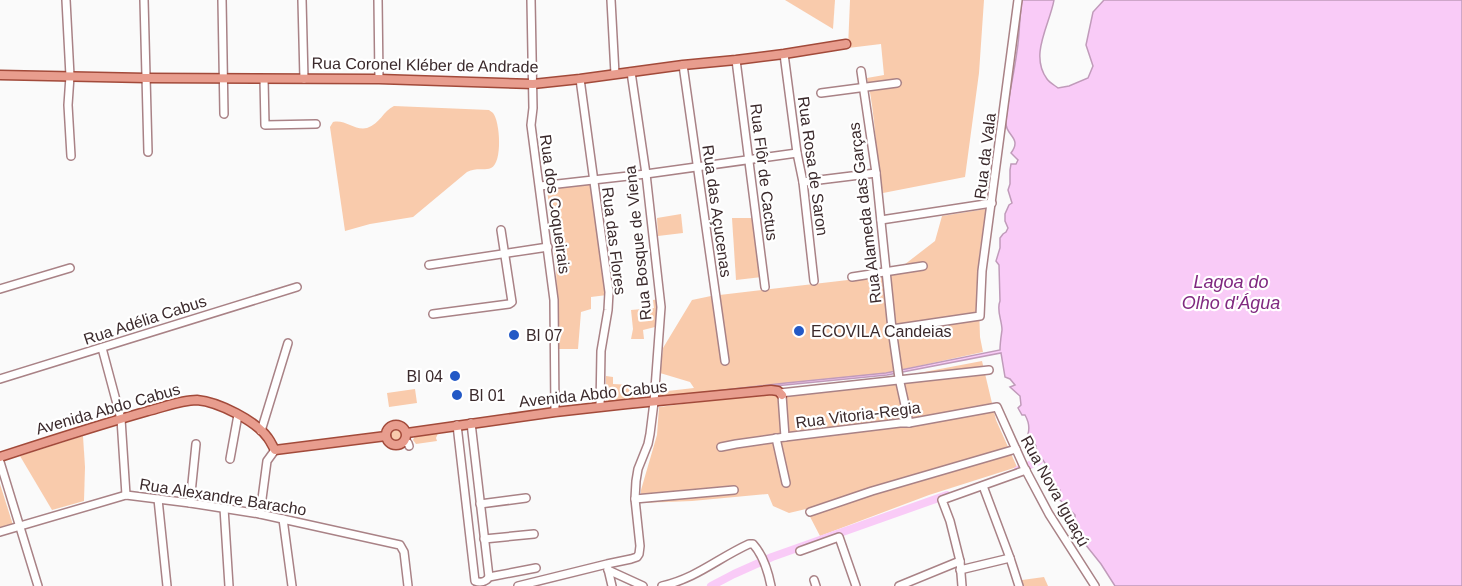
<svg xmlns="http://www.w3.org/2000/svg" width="1462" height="586" font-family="Helvetica,sans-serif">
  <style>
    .green { fill: #f9cbac }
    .water { fill: #f9cbf7; stroke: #c09bba; stroke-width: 1.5 }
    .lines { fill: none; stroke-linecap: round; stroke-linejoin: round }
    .canal { stroke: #f9cbf7; stroke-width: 8 }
    .minor-casing { stroke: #a98286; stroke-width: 10 }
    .major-casing { stroke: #a24a3a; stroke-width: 11 }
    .minor { stroke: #fff; stroke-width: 7 }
    .major { stroke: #e89d8e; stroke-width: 8 }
    .poi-dot { fill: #2359c6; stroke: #fff; stroke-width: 2 }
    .labels { text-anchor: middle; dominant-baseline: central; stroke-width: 4.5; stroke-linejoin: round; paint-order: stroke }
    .street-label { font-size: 16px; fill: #3b2a2c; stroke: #fff }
    .poi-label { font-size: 16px; fill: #3b2a2c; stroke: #fff; text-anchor: start }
    .water-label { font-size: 18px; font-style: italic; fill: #802980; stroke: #fff }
  </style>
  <rect width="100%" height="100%" fill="#fafafa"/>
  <g class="green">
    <path d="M785,0h50l-2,29z"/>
    <path d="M850,0h134l-5,73 -14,104 -82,16c-8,-38 -7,-78 -16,-115l17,-3 -3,-31 -33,4z"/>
    <path d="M394,106l95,4c1,1 3,2 4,3 7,8 10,50 -2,55 -7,3 -14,-1 -24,4l-54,45 -43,7 -25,7 -15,-104 3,-5c12,-3 22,9 34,6 13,-4 16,-17 27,-22z"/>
    <path d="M590,184l17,111 -16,2v12l-10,3 -3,37h-20l-2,-83 -9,-77z"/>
    <path d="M986,209l-6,40 -2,28 2,60 3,15 -97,21 -227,24v-5l35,-4 -4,-6 -30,-9 3,-25 29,-48 19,-4 180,-21 44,-34 7,-25z"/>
    <path d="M681,214l2,19 -25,3 -1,-18z"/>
    <path d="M732,218h23l7,59 -26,3z"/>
    <path d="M659,299v27l-16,4 1,9h-13l2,-10 -2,-19 23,-2 -1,-8z"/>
    <path d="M982,361l14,59 21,47 -88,28 -109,41 -14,-27 -17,4 -16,-7 -5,-12 -76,7 -51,2v-13l16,-55 2,-28 244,-31z"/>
    <path d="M606,376l7,1v7l19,1 2,16 -28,3z"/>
    <path d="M415,389l2,14 -28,4 -2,-14z"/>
    <circle cx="396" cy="436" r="8"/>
    <path d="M439,431l-3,7 1,3 -21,3 -3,-4 2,-4z"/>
    <path d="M83,436l2,31 -1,34 -32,9 -32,-54z"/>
    <path d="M0,484l13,41 -13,3z"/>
    <path d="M1044,577l4,9h-27l1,-6z"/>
  </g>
  <path class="water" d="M1022,0h32c-4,24 -25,55 -7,79 2,3 7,6 11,9l11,-2 19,-8 5,-12 -7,-21 7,-33 11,-12h358v586h-347l-14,-22 -16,-20 3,-4 -13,-13v-12l-16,-16 1,-9 -8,-6h-3l2,-11 -8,-13 -5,-2 -2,-12 -8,-12c2,-7 1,-12 -3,-19h-3l-4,-7 3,-3 -1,-9 -10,-9 5,-2 -5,-6 -5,-2 -4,-24 -114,22 -225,22 124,-14 100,-10 114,-23c0,-7 1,-13 2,-20 0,-10 -6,-20 -2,-29l-1,-36 -3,-4 4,-13v-10l3,-4 3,-2 2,-4 -3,-7v-7l4,-9 3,-2 -4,-13 2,-6v-14l1,-6h5l2,-4 -7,-7c12,-16 -7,-17 -5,-33 2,-23 8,-45 11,-69 3,-17 2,-34 5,-51z"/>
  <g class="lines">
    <g class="canal">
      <path d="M1018,470l21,-9"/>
      <path d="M711,586l23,-12 38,-17 175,-62"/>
    </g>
    <defs>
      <g id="minor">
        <path d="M66,0l4,76 -2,29 3,51"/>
        <path d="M144,0l4,152"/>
        <path d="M222,0l2,114"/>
        <path d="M302,0l2,79"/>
        <path d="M378,0l1,79"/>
        <path d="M531,0l2,108 -2,17 23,175 1,112"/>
        <path d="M611,0l4,74"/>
        <path d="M784,54l13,99 6,29 11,99"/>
        <path d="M736,60l29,227"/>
        <path d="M683,65l42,296"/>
        <path d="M861,71l15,102 16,156 7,49 10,45"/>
        <path d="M264,79l1,46 51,-1"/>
        <path d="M580,79l29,213 -1,18 -7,41 -1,56"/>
        <path d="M821,93l76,-10"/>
        <path d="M803,182l73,-9"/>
        <path d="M540,186l106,-12 151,-21"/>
        <path d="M881,220l111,-17"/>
        <path d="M429,265l119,-18"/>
        <path d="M852,277l71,-11"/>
        <path d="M0,289l70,-21"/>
        <path d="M433,314l76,-10 3,-2 -11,-72"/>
        <path d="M892,329l88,-13 2,-45 36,-271"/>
        <path d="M102,348l19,71 5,76"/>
        <path d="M0,379l297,-92"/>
        <path d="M780,393l209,-23"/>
        <path d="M782,395l3,42"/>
        <path d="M471,423l18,154"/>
        <path d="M457,425l18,156c5,2 11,1 14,-4l47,-9"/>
        <path d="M261,431l27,-88"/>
        <path d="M776,438l10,45"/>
        <path d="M404,442l4,1 1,3"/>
        <path d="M721,447l15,-3 49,-7 115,-14h9l88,-16 27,60 25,47 46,72"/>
        <path d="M230,459l8,-44"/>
        <path d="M0,462l38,124"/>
        <path d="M983,486l27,72 9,28"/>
        <path d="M158,499l9,87"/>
        <path d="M635,499l99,-9"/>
        <path d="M190,503l6,-59"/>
        <path d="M480,504l46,-6"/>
        <path d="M224,508l5,78"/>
        <path d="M810,512l62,-21 144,-42"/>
        <path d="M260,514l7,-53 8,-11"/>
        <path d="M283,519l9,67"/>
        <path d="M0,532l126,-37 64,8 70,11 140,31 4,7 4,34"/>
        <path d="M484,539l50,-5"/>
        <path d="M800,551l39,-14 17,49"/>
        <path d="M608,569l4,17"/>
        <path d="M608,570l35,16"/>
        <path d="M960,570l50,-12"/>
        <path d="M814,580l2,6"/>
        <path d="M518,586l89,-22 24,-5 6,-2 2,-3 1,-8 -5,-47 1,-18 2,-12 10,-25 2,-10 4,-32 7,-95 -15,-133 -15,-102"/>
        <path d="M662,586c35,-8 56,-28 87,-42h4c10,11 15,27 18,42"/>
        <path d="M899,586l61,-25"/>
        <path d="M962,586l-2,-25 -10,-40 -8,-21 84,-30"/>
      </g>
      <g id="major">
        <path d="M0,75l146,3 233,1 154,5 47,-5 103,-14 53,-5 48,-6 62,-10"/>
        <circle cx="396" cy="435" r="10"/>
        <path d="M407,433l148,-21 72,-8 144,-14 7,1 4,4"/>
        <path d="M0,457c49,-16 99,-32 148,-46 16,-4 33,-11 49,-11 22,2 59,21 71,38 3,4 5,9 7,12l111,-14"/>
      </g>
    </defs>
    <use href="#minor" class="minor-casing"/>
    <use href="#major" class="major-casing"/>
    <use href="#minor" class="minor"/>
    <use href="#major" class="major"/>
  </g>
  <g class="poi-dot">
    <circle cx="799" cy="331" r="6"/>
    <circle cx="514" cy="335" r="6"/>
    <circle cx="455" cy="376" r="6"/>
    <circle cx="457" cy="395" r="6"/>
  </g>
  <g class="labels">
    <g class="street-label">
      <text transform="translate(425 65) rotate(1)">Rua Coronel Kléber de Andrade</text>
      <text transform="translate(985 156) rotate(-83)">Rua da Vala</text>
      <text transform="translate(813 166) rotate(82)">Rua Rosa de Saron</text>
      <text transform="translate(764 172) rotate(83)">Rua Flôr de Cactus</text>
      <text transform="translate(555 204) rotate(82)">Rua dos Coqueirais</text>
      <text transform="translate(717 211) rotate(82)">Rua das Açucenas</text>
      <text transform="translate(865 213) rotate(-97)">Rua Alameda das Garças</text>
      <text transform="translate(614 241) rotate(83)">Rua das Flores</text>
      <text transform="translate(638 243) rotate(-96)">Rua Bosque de Viena</text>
      <text transform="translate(145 320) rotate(-18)">Rua Adélia Cabus</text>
      <text transform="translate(593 394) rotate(-6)">Avenida Abdo Cabus</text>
      <text transform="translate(108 409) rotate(-16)">Avenida Abdo Cabus</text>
      <text transform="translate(858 415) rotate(-7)">Rua Vitoria-Regia</text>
      <text transform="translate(1055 491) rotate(61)">Rua Nova Iguaçú</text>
      <text transform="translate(223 497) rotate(9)">Rua Alexandre Baracho</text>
    </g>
    <g class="poi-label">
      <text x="811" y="331">ECOVILA Candeias</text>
      <text x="526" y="335">Bl 07</text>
      <text x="443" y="376" text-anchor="end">Bl 04</text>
      <text x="469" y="395">Bl 01</text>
    </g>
    <g class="water-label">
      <text x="1231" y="282">Lagoa do<tspan x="1231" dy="21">Olho d'Água</tspan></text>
    </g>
  </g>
</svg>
